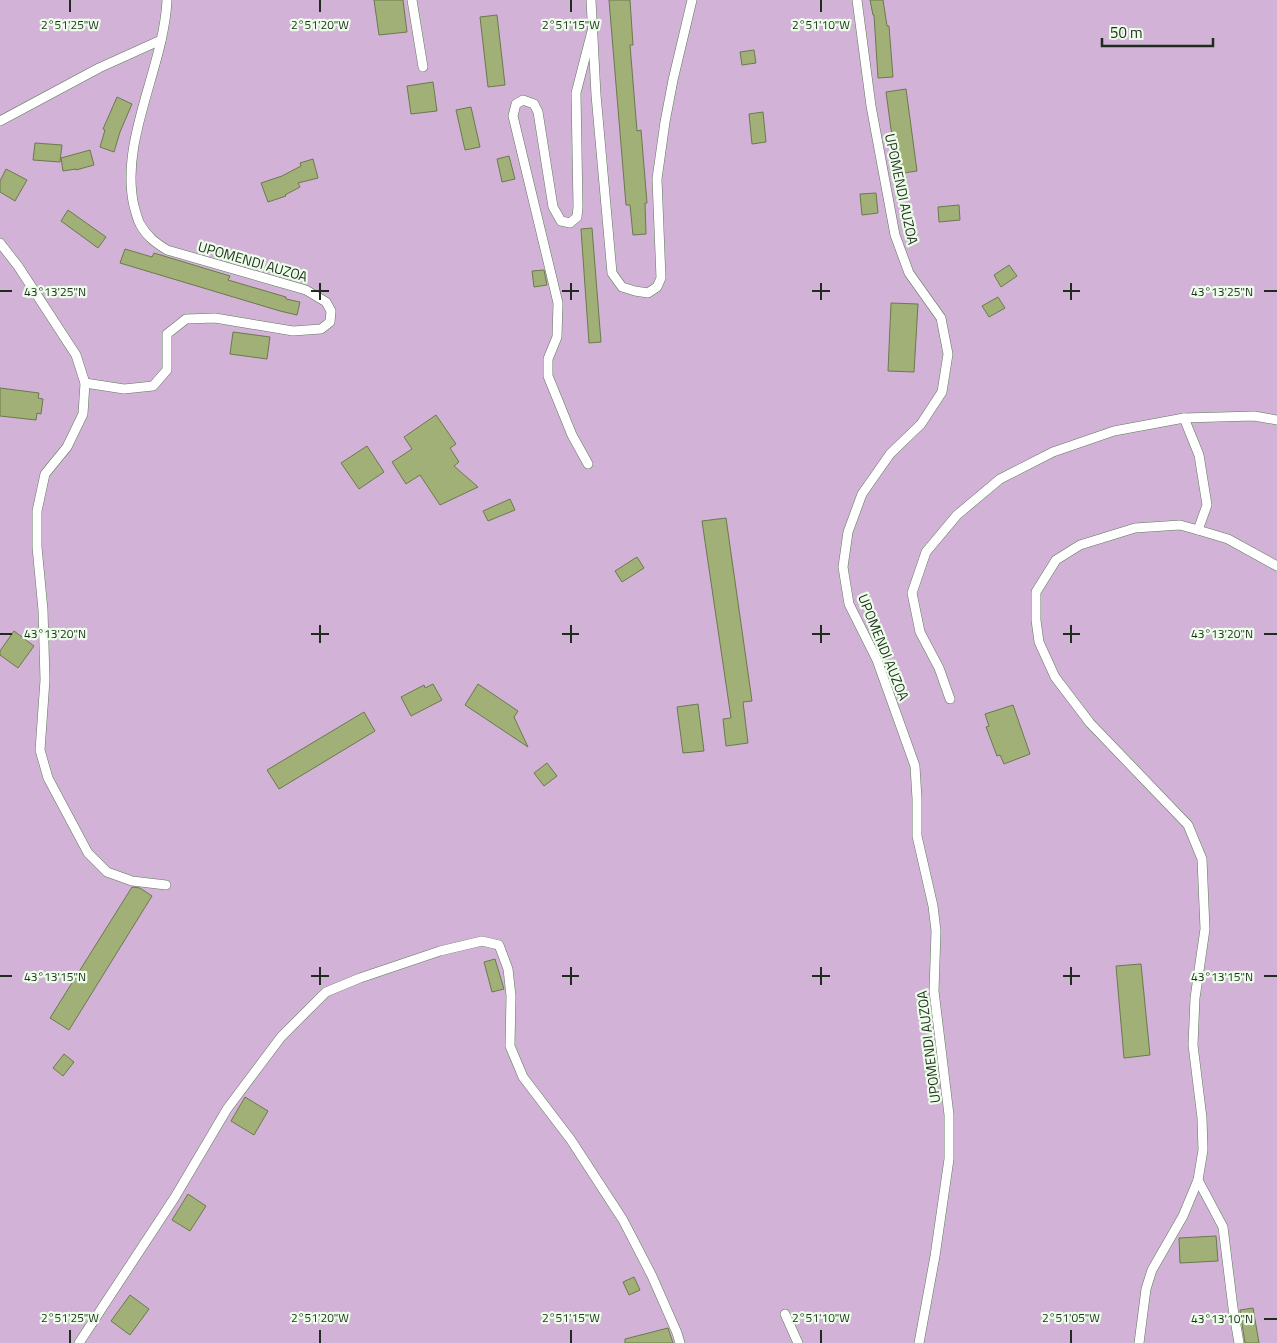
<svg xmlns="http://www.w3.org/2000/svg" width="1277" height="1343" font-family="'Titillium Web',sans-serif">
  <style>
    .green { fill: #d2b2d7 }
    .building { fill: #a0b077; stroke: #6c794c }
    .lines { fill: none; stroke-linecap: round; stroke-linejoin: round }
    .service-casing { stroke: #5b7b56; stroke-width: 10 }
    .service { stroke: #fff; stroke-width: 9 }
    .ticks { fill: none; stroke: #1f2c1d; stroke-width: 2 }
    .labels { text-anchor: middle; dominant-baseline: central; stroke-width: 4.5; stroke-linejoin: round; paint-order: stroke }
    .street-label { font-size: 14px; fill: #1f2c1d; stroke: #ecfee9 }
    .ticks-label { font-size: 12px; text-anchor: middle; fill: #1f2c1d; stroke: #ecfee9; stroke-width: 4.5; stroke-linejoin: round; paint-order: stroke }
  </style>
  <rect width="100%" height="100%" fill="#bfe2ba"/>
  <rect class="green" x="0" y="0" width="1277" height="1343"/>
  <g class="building">
    <path d="M374,0h29l4,32 -28,3z"/>
    <path d="M609,0h21l3,45h-3l7,86 4,-1 6,73h-2l1,31 -13,1 -3,-30h-4z"/>
    <path d="M870,0h13l4,26h2l4,51 -15,1 -4,-63h-1z"/>
    <path d="M497,15l8,70 -17,2 -8,-70z"/>
    <path d="M754,50l2,13 -14,2 -2,-13z"/>
    <path d="M433,82l4,29 -26,3 -4,-28z"/>
    <path d="M906,89l11,82 -20,3 -11,-82z"/>
    <path d="M117,97l15,7 -12,28 -6,20 -14,-5 5,-17 -2,-1z"/>
    <path d="M471,107l9,40 -15,3 -9,-40z"/>
    <path d="M763,112l3,30 -14,2 -3,-30z"/>
    <path d="M35,143l27,2 -2,17 -27,-2z"/>
    <path d="M90,150l4,15 -18,5v-1l-13,2 -2,-13z"/>
    <path d="M509,156l6,23 -13,3 -5,-23z"/>
    <path d="M313,159l5,19 -20,5 2,4 -15,8 1,1 -18,6 -7,-19 21,-7 19,-10 -1,-3z"/>
    <path d="M6,169l21,11 -12,21 -15,-9v-11z"/>
    <path d="M876,193l2,20 -16,2 -2,-21z"/>
    <path d="M959,205l1,15 -21,2 -1,-15z"/>
    <path d="M68,210l38,27 -8,11 -37,-27z"/>
    <path d="M592,228l9,114 -12,1 -8,-114z"/>
    <path d="M125,249l27,8 2,-4 76,23 -2,4 58,17v2l14,3 -3,13 -17,-4 -160,-48z"/>
    <path d="M1009,265l8,11 -16,11 -7,-12z"/>
    <path d="M544,270l3,15 -13,2 -2,-16z"/>
    <path d="M998,297l7,11 -16,9 -7,-11z"/>
    <path d="M891,303l27,1 -4,68 -26,-1z"/>
    <path d="M233,332l37,5 -3,22 -37,-5z"/>
    <path d="M0,388l39,5 -1,5 5,1 -2,15 -4,-1 -1,7 -36,-4z"/>
    <path d="M436,415l20,29 -6,4 9,14 -5,4 24,21 -38,18 -20,-30 -14,9 -14,-22 20,-13 -8,-12z"/>
    <path d="M367,446l17,26 -25,17 -18,-26z"/>
    <path d="M510,499l5,11 -27,11 -5,-10z"/>
    <path d="M726,518l26,183 -9,1 5,41 -22,3 -3,-27 8,-1 -29,-197z"/>
    <path d="M637,557l7,11 -22,14 -7,-11z"/>
    <path d="M14,631l20,15 -16,22 -18,-13v-4z"/>
    <path d="M433,684l9,16 -31,16 -10,-19 23,-12 1,3z"/>
    <path d="M478,684l40,27 -4,6 14,30 -63,-42z"/>
    <path d="M698,704l6,47 -21,2 -6,-46z"/>
    <path d="M1013,705l17,49 -26,10 -4,-9 -3,1 -11,-29 3,-1 -4,-12z"/>
    <path d="M364,712l11,19 -96,58 -12,-19z"/>
    <path d="M547,763l10,13 -13,10 -10,-13z"/>
    <path d="M132,887l8,1 12,8 -83,134 -19,-12z"/>
    <path d="M495,959l9,30 -12,3 -8,-30z"/>
    <path d="M1141,964l9,91 -26,3 -8,-92z"/>
    <path d="M64,1054l10,8 -11,14 -10,-8z"/>
    <path d="M245,1097l23,14 -14,24 -23,-14z"/>
    <path d="M188,1194l18,12 -16,25 -18,-11z"/>
    <path d="M1216,1236l2,25 -38,2 -1,-25z"/>
    <path d="M634,1277l6,13 -11,5 -6,-13z"/>
    <path d="M130,1295l19,14 -19,26 -19,-14z"/>
    <path d="M1253,1308l6,35h-14l-5,-33z"/>
    <path d="M668,1328l5,15h-48v-4z"/>
  </g>
  <g class="lines">
    <defs>
      <g id="service">
        <path d="M412,0l11,67"/>
        <path d="M591,0l5,95 16,178 10,14 13,4 13,2 9,-6 4,-9 -4,-99 8,-57 8,-42 19,-80"/>
        <path d="M857,0l14,106 24,129 14,38 32,45 7,36 -6,38 -21,32 -31,30 -28,40 -14,38 -5,35 6,37 28,56 38,106 2,33v37l16,70 3,25 -2,60 15,124v44l-14,97 -16,87"/>
        <path d="M0,121l99,-53 62,-28"/>
        <path d="M0,243l18,23 58,89 9,28 -2,31 -16,33 -22,27 -8,37v36l6,63 2,70 -5,70 8,28 40,75 19,19 25,9 34,4"/>
        <path d="M85,383l39,6 29,-3 14,-16v-36l19,-15 29,-1 78,13 28,-2 9,-7 1,-11 -5,-9 -20,-12 -139,-40c-11,-7 -20,-13 -27,-26 -3,-5 -4,-12 -6,-18 -15,-65 30,-139 33,-206"/>
        <path d="M1184,418l15,37 8,50 -9,25"/>
        <path d="M588,464l-16,-29 -24,-59v-17l9,-22 1,-34 -45,-187 3,-12 7,-4 11,4 4,8 15,95 8,14 9,2 7,-6 1,-10 -2,-114 16,-62"/>
        <path d="M950,699l-11,-31 -19,-36 -8,-39 14,-41 31,-37 43,-36 53,-27 61,-21 70,-13 70,-2 23,4"/>
        <path d="M1198,1180l25,47 10,81 6,35"/>
        <path d="M785,1314l13,29"/>
        <path d="M79,1343l96,-146 52,-88 54,-72 45,-45 34,-14 80,-27 42,-10 17,4 9,24 3,27 -1,50 13,31 48,63 52,80 29,56 25,57 3,10"/>
        <path d="M1139,1343l7,-54 6,-19 31,-54 15,-36 5,-30 -1,-32 -9,-73 2,-47 10,-69 -3,-70 -14,-34 -98,-102 -35,-46 -16,-35 -3,-22v-28l20,-32 24,-15 55,-17 45,-3 18,5 30,9 49,27"/>
      </g>
    </defs>
    <use href="#service" class="service-casing"/>
    <use href="#service" class="service"/>
  </g>
  <path class="ticks" d="M70,0v12M320,0v12M571,0v12M821,0v12M320,283v17M571,283v17M821,283v17M1071,283v17M0,291h12M311,291h18M562,291h17M812,291h18M1063,291h17M1264,291h13M320,625v18M571,625v18M821,625v18M1071,625v18M0,634h12M311,634h18M562,634h17M812,634h18M1063,634h17M1264,634h13M320,967v18M571,967v18M821,967v18M1071,967v18M0,976h12M311,976h18M562,976h17M812,976h18M1063,976h17M1264,976h13M1264,1319h13M70,1330v13M320,1330v13M571,1330v13M821,1330v13M1071,1330v13"/>
  <g class="labels">
    <g class="street-label">
      <text transform="translate(902 189) rotate(78)">UPOMENDI AUZOA</text>
      <text transform="translate(253 261) rotate(16)">UPOMENDI AUZOA</text>
      <text transform="translate(884 647) rotate(68)">UPOMENDI AUZOA</text>
      <text transform="translate(928 1047) rotate(-97)">UPOMENDI AUZOA</text>
    </g>
  </g>
  <g class="ticks-label">
    <text x="70" y="29">2°51'25"W</text>
    <text x="320" y="29">2°51'20"W</text>
    <text x="571" y="29">2°51'15"W</text>
    <text x="821" y="29">2°51'10"W</text>
    <text x="55" y="296">43°13'25"N</text>
    <text x="1222" y="296">43°13'25"N</text>
    <text x="55" y="638">43°13'20"N</text>
    <text x="1222" y="638">43°13'20"N</text>
    <text x="55" y="981">43°13'15"N</text>
    <text x="1222" y="981">43°13'15"N</text>
    <text x="70" y="1322">2°51'25"W</text>
    <text x="320" y="1322">2°51'20"W</text>
    <text x="571" y="1322">2°51'15"W</text>
    <text x="821" y="1322">2°51'10"W</text>
    <text x="1071" y="1322">2°51'05"W</text>
    <text x="1222" y="1323">43°13'10"N</text>
  </g>
  <path d="M1102 38v8h111v-8" fill="none" stroke="#1f2c1d" stroke-width="2.5"/>
  <text x="1110" y="38" font-size="15" fill="#1f2c1d" stroke="#ecfee9" stroke-width="4" paint-order="stroke">50 m</text>
</svg>
